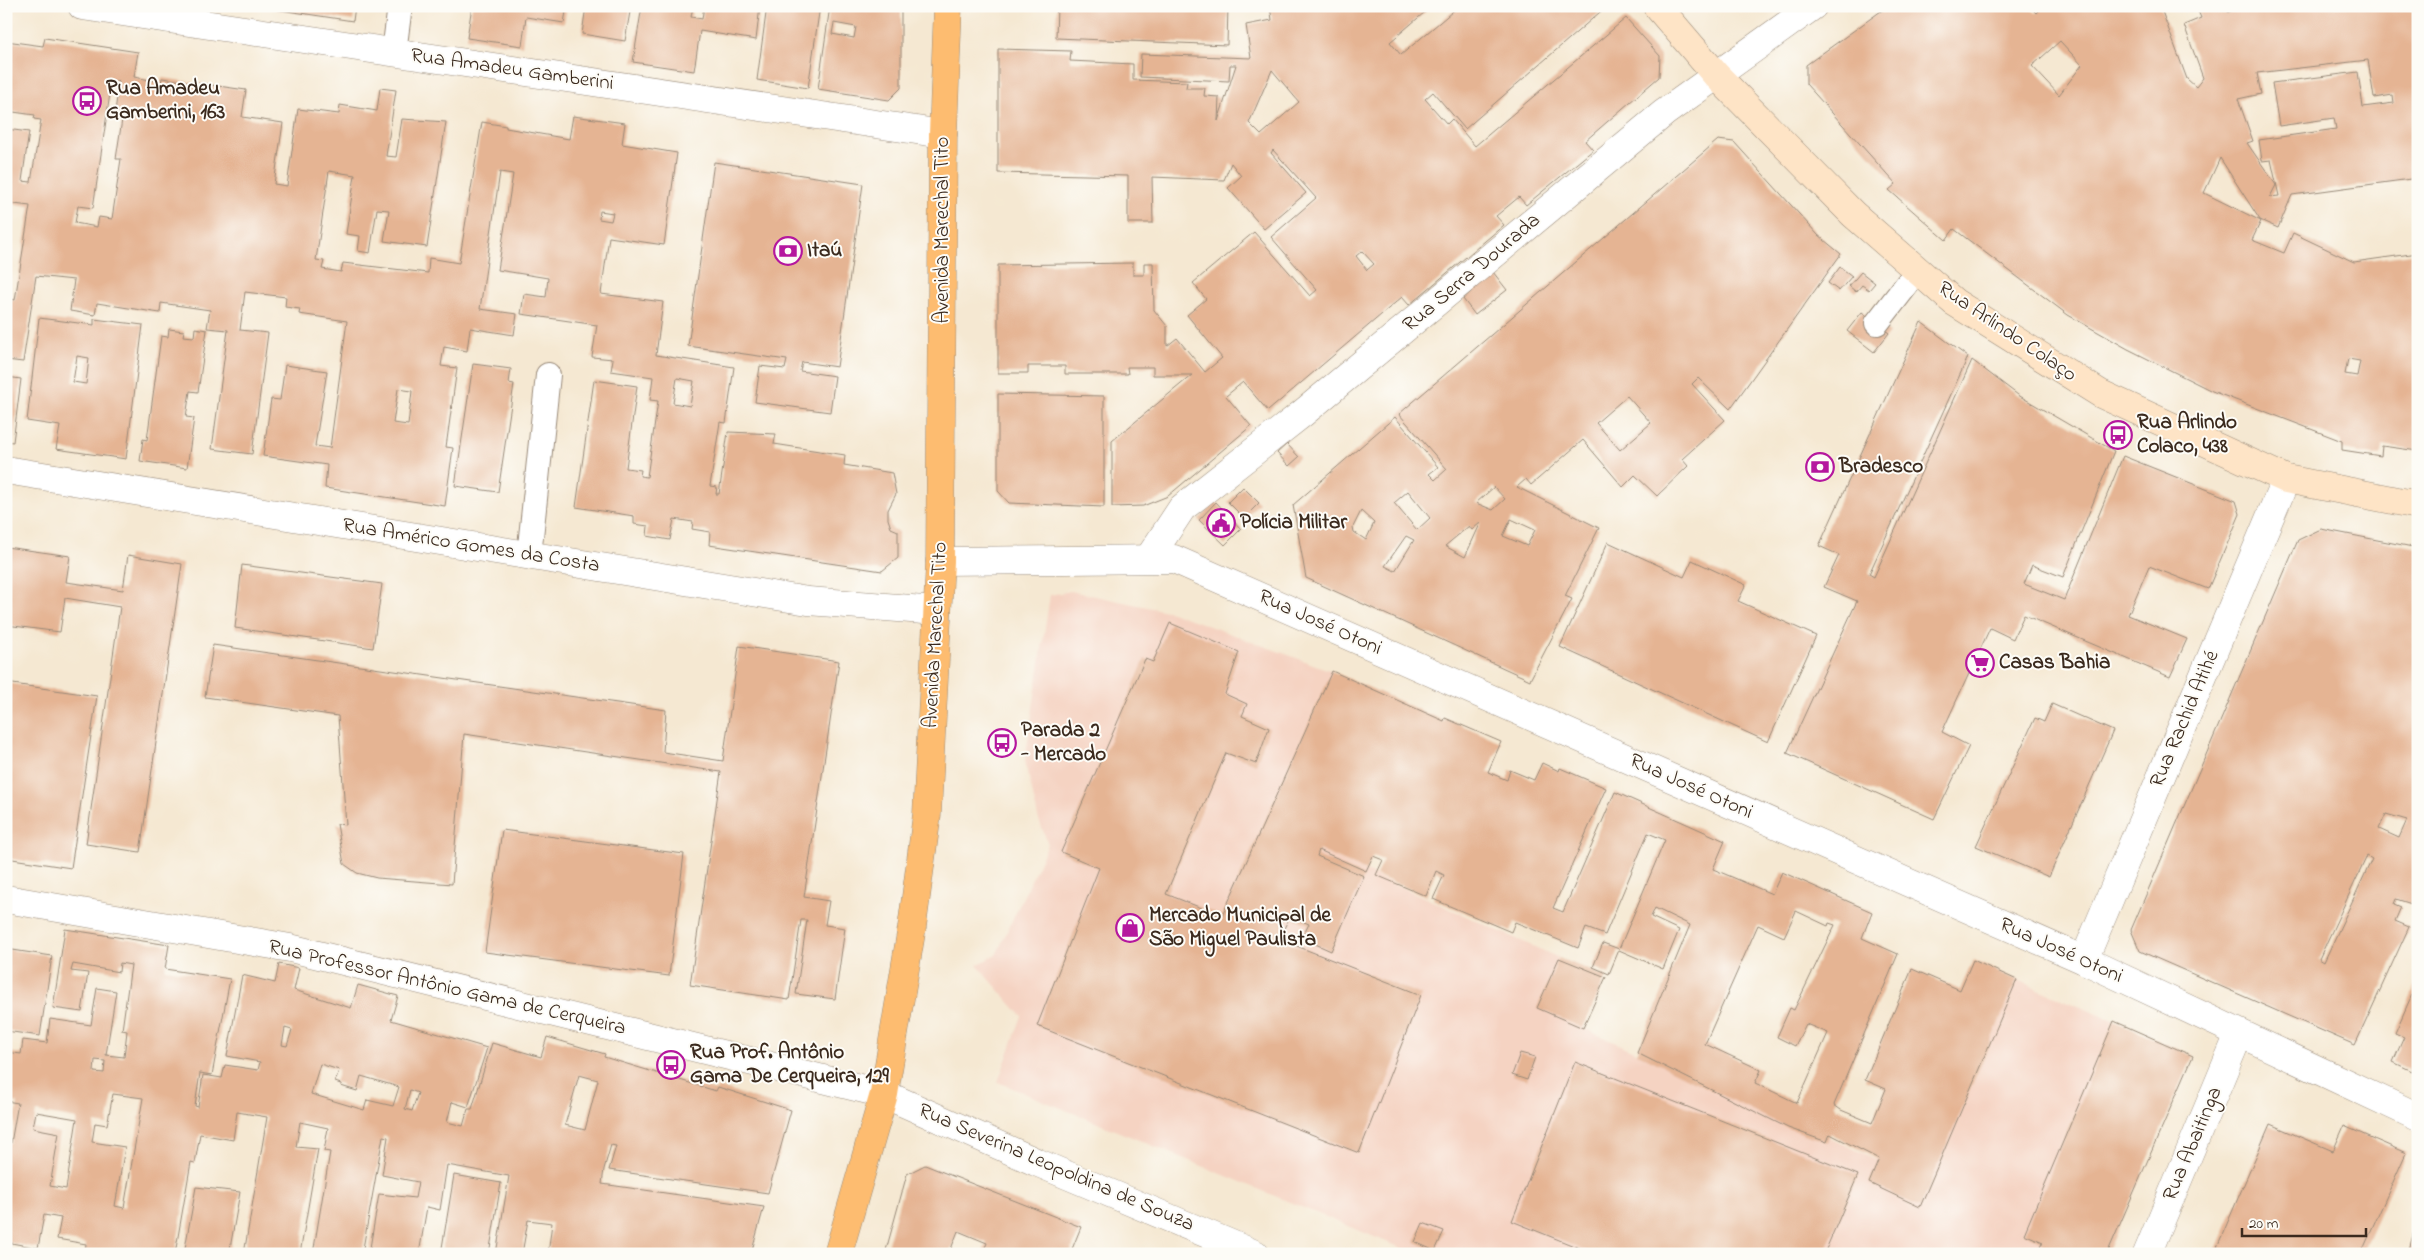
<svg xmlns="http://www.w3.org/2000/svg" width="2424" height="1260" font-family="'Indie Flower',sans-serif">
  <style>
    .built { fill: #f5d3c2 }
    .building { fill: #e5b493; fill-rule: evenodd }
    .lines { fill: none; stroke-linecap: round; stroke-linejoin: round }
    .service-casing { stroke: #988978; stroke-width: 26 }
    .pedestrian-casing { stroke: #988978; stroke-width: 29 }
    .minor-casing { stroke: #988978; stroke-width: 29 }
    .secondary-casing { stroke: #988978; stroke-width: 29 }
    .primary-casing { stroke: #988978; stroke-width: 29 }
    .service { stroke: #fff; stroke-width: 24 }
    .pedestrian { stroke: #fff; stroke-width: 28 }
    .minor { stroke: #fff; stroke-width: 28 }
    .secondary { stroke: #fee4c6; stroke-width: 28 }
    .primary { stroke: #fdbc70; stroke-width: 28 }
    .labels { text-anchor: middle; dominant-baseline: central; stroke-width: 4; stroke-linejoin: round; paint-order: stroke }
    .street-label { font-size: 21px; fill: #3b2a1e; stroke: #fdfcf7 }
    .poi-label { font-size: 21px; font-weight: bold; fill: #3b2a1e; stroke: #fdfcf7; text-anchor: start }
  </style>
  <rect width="100%" height="100%" fill="#fdfcf7"/>
  <filter id="ink" filterUnits="userSpaceOnUse"><feTurbulence type="fractalNoise" baseFrequency=".02" numOctaves="2"/><feDisplacementMap in="SourceGraphic" scale="10" xChannelSelector="R" yChannelSelector="G"/><feConvolveMatrix kernelMatrix="1 2 1 2 8 2 1 2 1" color-interpolation-filters="sRGB"/></filter>
  <filter id="wash" filterUnits="userSpaceOnUse"><feTurbulence type="fractalNoise" baseFrequency=".0096" numOctaves="4" result="noise"/><feDisplacementMap in="SourceGraphic" scale="20" xChannelSelector="R" yChannelSelector="G"/><feGaussianBlur stdDeviation="1.12" result="paint"/><feColorMatrix in="noise" values="0 0 0 0 0 0 0 0 0 0 0 0 0 0 0 0 0 1.4 0 .05"/><feComposite in="paint" operator="in"/></filter>
  <g filter="url(#wash)">
    <rect width="100%" height="100%" fill="#f5e8d2"/>
    <path class="built" d="M1071,591l100,21 161,59 -110,245 57,23 40,-89 240,108 -21,50 392,175 87,-203 97,41 -90,213 19,8 -7,12h-620l-418,-172 24,-66 -45,-51 19,-10 52,-111 -10,-27 -13,-56 25,-166z"/>
    <g id="blocks">
      <g class="building">
        <path d="M254,6h101l-2,15z"/>
        <path d="M472,6h95l-3,17 -38,-6 -4,29 -55,-8z"/>
        <path d="M586,6h45l-6,35 -43,-7z"/>
        <path d="M642,6h51l-2,11 11,2 2,-13h56l-4,34 -56,-9 -6,40 -61,-9z"/>
        <path d="M767,6h53l-12,82 -51,-8z"/>
        <path d="M830,6h71v82l-12,12 -71,-11zM834,23l22,4 -2,11 -22,-4z"/>
        <path d="M1057,6h171l-1,39 -171,-7z"/>
        <path d="M1270,6h162l-42,36 11,13 58,-49h148l-142,123 -32,-37 -8,7 22,25 5,-5 23,27 151,-128 34,38 -1,21 -74,64 8,9 -67,55 -7,-8 -23,19 8,9 -95,80 -7,-8 -134,114 -25,-29 -17,14 25,30 -83,70 -25,10 -31,1v-66l80,-66h-39v-8h-26l1,7h-63v-8h-37v7h-30v-108l135,-2v12h11v-12h9l1,47 13,16v20l10,-8 28,34 17,-14 -35,-43 19,-16 -13,-16 61,-51 56,64 7,-6 -46,-53 45,-39 -43,-48 -2,3 35,40 -42,36 -36,-41 13,-12 -10,-13 -7,17 -72,-3 1,46h-25v-47l-130,-3v-124l73,2 -1,10 63,3v16l54,2 -1,6h19l-1,8 15,1 -1,24 18,-56h-6l-1,16 -89,-4 1,-23 110,4 -5,-33 26,-5zM1272,70l27,32 -38,33 -12,-12zM1362,251l12,13 -7,6 -11,-14z"/>
        <path d="M1888,6h141l7,7 5,-5 -2,-2h121l27,73 9,8 7,-9 -19,-53 17,-7 -5,-12h30l2,6 16,-6h174v98h-2l2,13v61l-126,17 -14,33 -18,-8 -40,-62 -16,35 57,28 -9,19 32,13 9,-20 61,29 64,-9v198l-36,-5 -1,10 -39,-6v-9l-130,-50 -84,-42 -60,-34 -114,-86 -8,11 -57,-50 7,-6 -90,-100v-19zM2060,41l22,24 -23,30 -27,-29zM2368,60l6,38 19,-3 1,8 -31,4 -5,-35 -86,11 7,43 55,-8 2,11 -77,11 3,21 9,-1 8,36 -9,1 6,-12 -29,-42 6,-2 -15,-42 23,-5 -4,-21zM2348,359l12,2 -3,15 -12,-2z"/>
        <path d="M45,38l93,14 -4,25 27,5 1,-4 84,12 -4,27 41,6 -9,61 13,2 11,-77 41,5 1,-9 37,6 3,-23 16,2 -10,66 10,1 6,-38 44,3 -19,125 -43,-6 5,-31 -12,-1 -7,44 -12,-2 2,-15 -14,-2 9,-59 -26,-4 -13,89 8,1 -2,8 19,3 2,-9 85,10 1,-15 30,5 23,-141 24,4v2l63,11 4,-23 52,7 -3,21 55,9 -13,92 -55,-8 -8,57 62,8 -7,53 78,12 -8,56 -6,-1 -10,64 7,1 -1,7h3l9,-62 48,2 -2,10 71,11 -1,10 48,8 4,21 -8,16v9l3,9 7,3v27l-16,13 -173,-26 1,-13 -18,-3 1,-7 -19,-3 -4,21 -23,-4 1,-10 -14,-2v-8l-58,-9 18,-127 43,6 -11,82 15,2 -1,6 7,1 11,-76 -8,-1 3,-23 -42,-6 2,-12 -21,-2 5,-32 -76,-11 3,-20 22,3 2,-19 -50,-8 15,-96 -13,-2 -20,137 37,5 -3,21 -44,-7 -3,23 -23,-4 -3,19 16,2 -11,79 7,1 -8,58 -120,-18 2,-23 -64,-9 8,-57 9,1 5,-35 42,6 -12,75 15,2 17,-127 -48,-7 1,-5 -15,-2 1,-10 -41,-5 -5,38 28,3 -16,121 -40,-5 16,-119 -21,-2 3,-18 -49,-7 -1,10 -63,-10 -2,12 -25,-4 4,-31 -38,-4 -13,86 -17,-2v-62l9,2 15,-94 -24,-3v-74l23,3 -7,49 9,1 10,-62 -7,-1 1,-4 -29,-4v-70l37,5zM112,80l7,2 -4,30 8,1 -7,46h5l-9,60 -13,-2 -2,10 -22,-4 3,-17 15,2zM600,211l13,2 -2,8 -12,-2zM677,378l17,3 -4,25 -17,-3zM398,389l14,2 -4,34 -15,-2z"/>
        <path d="M1718,140l16,2 84,93 23,19 -111,155 -32,-31 -6,6 33,36 -43,39 6,7 -31,30 -22,-21 -12,12 -40,-47 -52,45 -5,-6 -9,8 82,41 -34,68 7,3 -42,81 -224,-102 -13,-73 102,-88 43,50 -9,7 6,6 12,-11 -48,-55zM1627,396l24,27 -31,27 -24,-27zM1494,487l11,12 -12,11 -17,-7zM1408,491l22,27 -13,12 -23,-27zM1361,511l13,12 -8,17 -12,-8 -1,-5zM1511,519l24,11 -8,16 -24,-10zM1481,522l-16,35 -20,-11 24,-20 3,4zM1406,536l8,4 -19,31 -10,-5z"/>
        <path d="M714,162l149,22 -26,183 -35,-5 -2,9 35,5 -5,36 -75,-10 5,-36 25,3 2,-9 -99,-14z"/>
        <path d="M1840,267l12,9 -13,15 -11,-8z"/>
        <path d="M1493,272l14,18 -32,25 -12,-16z"/>
        <path d="M1861,272l14,11 -6,7 -7,-5 -6,7 -7,-6z"/>
        <path d="M1862,312l27,21 -15,19 -27,-21z"/>
        <path d="M39,318l55,7v-6l49,6 -17,134 -70,-10 4,-23 -33,-5zM77,356l12,2 -3,26 -13,-2z"/>
        <path d="M1921,322l47,35 -99,217 5,3 98,-217 46,35 96,56 -51,126 -31,-12 -8,19 40,16 59,-144 113,45 4,13 -32,75 -59,-23 -21,49 59,24 -17,38 -146,-62 -11,24 -23,-11 -48,104 27,14 -35,73 -147,-66 70,-152 -33,-14 15,-32 -20,-9z"/>
        <path d="M195,328l12,2 -9,62 -8,-1 -4,26 8,1 -7,50 -47,-7 3,-22 4,1 14,-104 7,1 1,-8 15,2 -1,5 11,1z"/>
        <path d="M473,364l38,5 -2,14 5,1 -16,108 -43,-6z"/>
        <path d="M7,377l14,2 -8,63 -7,-1z"/>
        <path d="M998,394l106,2v111l-95,-4 -11,-12z"/>
        <path d="M1287,444l12,13 -10,9 -12,-13z"/>
        <path d="M1243,487l16,16 -15,15 -16,-16z"/>
        <path d="M1216,502l25,27 -16,16 -26,-25z"/>
        <path d="M2321,529l97,19v358l-22,-7 -2,5 7,3 -6,14 14,6 -54,118 -215,-94 -9,-21 167,-390zM2386,814l21,6 -8,18 -20,-9zM2367,856l5,3 -48,103 -5,-3z"/>
        <path d="M1608,542l76,35 8,-17 54,25 -8,16 78,35 -48,106 -208,-95z"/>
        <path d="M6,547l64,9 -4,26 57,8 5,-35 54,9 -42,288 -54,-8 34,-237 -55,-9 -5,34 -54,-7z"/>
        <path d="M242,565l140,19 -9,64 -138,-20z"/>
        <path d="M1170,623l69,29 -14,42 22,10 -5,12 27,12 -13,36 -30,-11 -60,141 56,22 110,-245 112,50 1,-3 56,24 -13,30 19,8 3,-10 24,10 8,-17 17,8 1,-3 46,20 -53,120 10,4 52,-120 110,49 -12,28 59,25 10,-22 90,40 -10,26 36,16 -64,151 7,5 31,13 14,-34 -21,-9 47,-111 48,21 13,-30 44,20 -97,227 -51,-24 10,-24 -49,-25 -3,8 -39,-14 -151,-75 53,-128 -35,-17 -4,9 28,13 -16,39 -44,-19 -10,24 -16,-7 10,-24 16,6 46,-109 -17,-7 -43,102 -19,-7 -8,20 -63,-26 -4,10 -78,-33 11,-24 -8,-4 -10,25 -50,-21 7,-15 -10,-4 -7,15 -47,-21 -2,6 47,20 -33,75 -29,-13 7,-14 -19,-8 -11,23 142,56 -62,158 -322,-127 62,-158 -38,-16 84,-193 8,3zM1796,911l32,15 1,-3 6,2 -41,85 -4,-2 -13,29 18,9 11,-22 22,9 -31,70 -42,-20 6,-13 -56,-26 53,-119 26,12z"/>
        <path d="M213,645l453,65 -3,42 60,9 16,-115 100,15 -35,236 25,4 -4,24 20,3 -10,71 -39,-5 11,-74h-6l-12,80 -99,-15 31,-213 -257,-38 -12,150 -75,-6 -20,-5 -13,-9 -7,-40 9,1 -8,-109 -133,-19z"/>
        <path d="M6,683l91,13 -26,172 -65,-10z"/>
        <path d="M2052,704l61,27 -64,146 -73,-31 59,-128 9,4z"/>
        <path d="M502,830l182,24 -15,122 -184,-24z"/>
        <path d="M65,929l104,16 -4,24 65,10 -18,96 -12,-2 -5,33 3,1 5,-32 19,3 3,-13 33,5 2,-8 -33,-6 15,-81 33,8 4,-19 20,4 -5,22 57,18 7,-23 40,11 -7,24 96,28 -19,59 -16,-5 -5,20 16,4 5,-17h4l20,-66 49,14 6,-20 58,17 -1,3 112,34 2,-4 73,23 -23,83 -159,-23 7,-24 -5,-1 -7,24 -2,15 162,23 -13,47h-203l4,-31 -24,-3 -6,34h-26l13,-78 -62,-11 -7,45 -13,-3 -8,47h-50l10,-60 36,4 3,-16 -36,-7 6,-38 -5,-1 -21,118h-49l17,-102 -6,-1 4,-23 -28,-6 -4,25 22,2 -18,105h-56l23,-137 -30,-5 -4,28 -33,-6 -5,29 -4,-1 -16,92h-90l1,-10 -29,-5 4,-21 -17,-3 -6,33 -32,-6v-100l5,1 7,-40 -12,-2v-53h2l-1,4 14,2 2,-14 24,3 3,-24 41,6 6,-37 19,3 -10,64 18,2 3,-26 -5,-1 9,-65 -11,-2 -1,9 -46,-8 -2,7 17,2 -6,39 -29,-4zM285,1028l7,2 -5,16 -5,-1zM95,1060l10,1 -1,12 -10,-1zM320,1064l19,6 -4,12 6,2v2l16,5 4,-15 38,11 -6,19 -26,-6 -3,10 -53,-16zM579,1075l19,5 -13,50 -20,-5zM410,1090l8,3 -6,18 -7,-2zM113,1094l30,4 -19,110 -9,-2 10,-59 -33,-5 3,-19 12,2zM36,1112l41,7 -11,70 -16,-3 9,-53 -26,-5z"/>
        <path d="M6,949l46,7 -12,80 -34,-5z"/>
        <path d="M1559,958l47,19 -23,51 -46,-20z"/>
        <path d="M2418,981v77l-6,13 -19,-9 11,-25 -9,-4z"/>
        <path d="M2114,1021l79,35 -86,198h-69l5,-12 -19,-8z"/>
        <path d="M1520,1053l15,4 -8,23 -15,-5z"/>
        <path d="M1575,1062l283,113 -34,79h-230l-82,-33z"/>
        <path d="M2270,1124l63,27 11,-25 62,27 -45,101h-147z"/>
        <path d="M925,1165l156,62 -11,27h-88l5,-11 -29,-12 -9,23h-64l22,-80z"/>
        <path d="M454,1175l47,8 -12,71h-48z"/>
        <path d="M196,1187l44,5 -11,62h-45z"/>
        <path d="M2417,1219l1,35h-10z"/>
        <path d="M1423,1223l21,8 -9,20 -20,-9z"/>
      </g>
    </g>
  </g>
  <g filter="url(#ink)">
    <use href="#blocks" fill-opacity="0" stroke="#988978" stroke-width="1"/>
    <g class="lines">
      <defs>
        <g id="service">
          <path d="M394,52l6,-46"/>
          <path d="M1877,323l41,-53"/>
          <path d="M529,556l19,-181"/>
        </g>
        <path id="pedestrian" d="M1149,558l33,-50 121,-95 361,-300 149,-107"/>
        <g id="minor">
          <path d="M82,6l861,128"/>
          <path d="M6,470l802,131 129,10"/>
          <path d="M940,561l234,-2 910,401 334,157"/>
          <path d="M6,899l284,49 594,146 152,68 219,92"/>
          <path d="M2084,960l202,-481"/>
          <path d="M2147,1254l92,-220"/>
        </g>
        <path id="secondary" d="M1657,6l59,69 137,139 101,88 147,92 185,85 132,26"/>
        <path id="primary" d="M838,1254l46,-160 28,-167 15,-113 13,-253 3,-427 5,-128"/>
      </defs>
      <use href="#service" class="service-casing"/>
      <use href="#pedestrian" class="pedestrian-casing"/>
      <use href="#minor" class="minor-casing"/>
      <use href="#secondary" class="secondary-casing"/>
      <use href="#primary" class="primary-casing"/>
      <use href="#service" class="service"/>
      <use href="#pedestrian" class="pedestrian"/>
      <use href="#minor" class="minor"/>
      <use href="#secondary" class="secondary"/>
      <use href="#primary" class="primary"/>
    </g>
  </g>
  <defs>
    <symbol id="bus-ring" viewBox="-11 -11 22 22"><circle r="9.5" fill="#fdfcf7" stroke="#b5179e" stroke-width="1.5"/><path d="M-5-6H5V4H4V6H2V4H-2V6H-4V4H-5ZM-3.5-4V0h7V-4ZM-3.5 1.2v1.5H-2V1.2ZM2 1.2v1.5H3.5V1.2Z" fill="#b5179e"/></symbol>
    <symbol id="bank-ring" viewBox="-11 -11 22 22"><circle r="9.5" fill="#fdfcf7" stroke="#b5179e" stroke-width="1.5"/><path d="M-6-4H6V4H-6ZM0-2.3a2.3 2.3 0 1 0 0 4.6a2.3 2.3 0 1 0 0-4.6Z" fill="#b5179e"/></symbol>
    <symbol id="civic-ring" viewBox="-11 -11 22 22"><circle r="9.5" fill="#fdfcf7" stroke="#b5179e" stroke-width="1.5"/><path d="M-.6-6.5H3V-4.5H.6V-3L4-1V1h2V6H-6V1h2V-1L-.6-3ZM-1.2 2.5V6h2.4V2.5Z" fill="#b5179e"/></symbol>
    <symbol id="supermarket-ring" viewBox="-11 -11 22 22"><circle r="9.5" fill="#fdfcf7" stroke="#b5179e" stroke-width="1.5"/><path d="M-6-5.5h2.5l.6 2H6L4.5 2H-2.5L-4.4-4H-6ZM-1.5 3.2a1.3 1.3 0 1 0 .1 0ZM3 3.2a1.3 1.3 0 1 0 .1 0Z" fill="#b5179e"/></symbol>
    <symbol id="shop-ring" viewBox="-11 -11 22 22"><circle r="9.5" fill="#fdfcf7" stroke="#b5179e" stroke-width="1.5"/><path d="M-5-2.5h2.3a2.7 3.5 0 0 1 5.4 0H5L5.5 6h-11ZM-1.5-2.5h3a1.5 2.3 0 0 0-3 0Z" fill="#b5179e"/></symbol>
  </defs>
  <g fill-rule="evenodd">
    <use href="#bus-ring" x="71" y="85" width="32" height="32"/>
    <use href="#bank-ring" x="772" y="235" width="32" height="32"/>
    <use href="#bus-ring" x="2102" y="419" width="32" height="32"/>
    <use href="#bank-ring" x="1804" y="451" width="32" height="32"/>
    <use href="#civic-ring" x="1205" y="507" width="32" height="32"/>
    <use href="#supermarket-ring" x="1964" y="647" width="32" height="32"/>
    <use href="#bus-ring" x="986" y="727" width="32" height="32"/>
    <use href="#shop-ring" x="1114" y="912" width="32" height="32"/>
    <use href="#bus-ring" x="655" y="1049" width="32" height="32"/>
  </g>
  <g class="labels">
    <g class="street-label">
      <text transform="translate(512 70) rotate(8)">Rua Amadeu Gamberini</text>
      <text transform="translate(943 230) rotate(-90)">Avenida Marechal Tito</text>
      <text transform="translate(1472 273) rotate(-40)">Rua Serra Dourada</text>
      <text transform="translate(2007 332) rotate(34)">Rua Arlindo Colaço</text>
      <text transform="translate(471 546) rotate(9)">Rua Américo Gomes da Costa</text>
      <text transform="translate(1320 623) rotate(24)">Rua José Otoni</text>
      <text transform="translate(936 635) rotate(-87)">Avenida Marechal Tito</text>
      <text transform="translate(2185 719) rotate(-67)">Rua Rachid Atihé</text>
      <text transform="translate(1691 787) rotate(24)">Rua José Otoni</text>
      <text transform="translate(2061 951) rotate(24)">Rua José Otoni</text>
      <text transform="translate(447 988) rotate(13)">Rua Professor Antônio Gama de Cerqueira</text>
      <text transform="translate(2193 1144) rotate(-67)">Rua Abaitinga</text>
      <text transform="translate(1056 1168) rotate(23)">Rua Severina Leopoldina de Souza</text>
    </g>
    <g class="poi-label">
      <text x="106" y="89">Rua Amadeu<tspan x="106" dy="24">Gamberini, 163</tspan></text>
      <text x="807" y="251">Itaú</text>
      <text x="2137" y="423">Rua Arlindo<tspan x="2137" dy="24">Colaco, 438</tspan></text>
      <text x="1839" y="467">Bradesco</text>
      <text x="1240" y="523">Polícia Militar</text>
      <text x="1999" y="663">Casas Bahia</text>
      <text x="1021" y="731">Parada 2<tspan x="1021" dy="24">- Mercado</tspan></text>
      <text x="1149" y="916">Mercado Municipal de<tspan x="1149" dy="24">São Miguel Paulista</tspan></text>
      <text x="690" y="1053">Rua Prof. Antônio<tspan x="690" dy="24">Gama De Cerqueira, 129</tspan></text>
    </g>
  </g>
  <rect width="2424" height="1260" fill="none" stroke="#fdfcf7" stroke-width="25"/>
  <path d="M2242 1228v8h124v-8" fill="none" stroke="#3b2a1e" stroke-width="2.5"/>
  <text x="2249" y="1228" font-size="15" fill="#3b2a1e" stroke="#fdfcf7" stroke-width="4" paint-order="stroke">20 m</text>
</svg>
